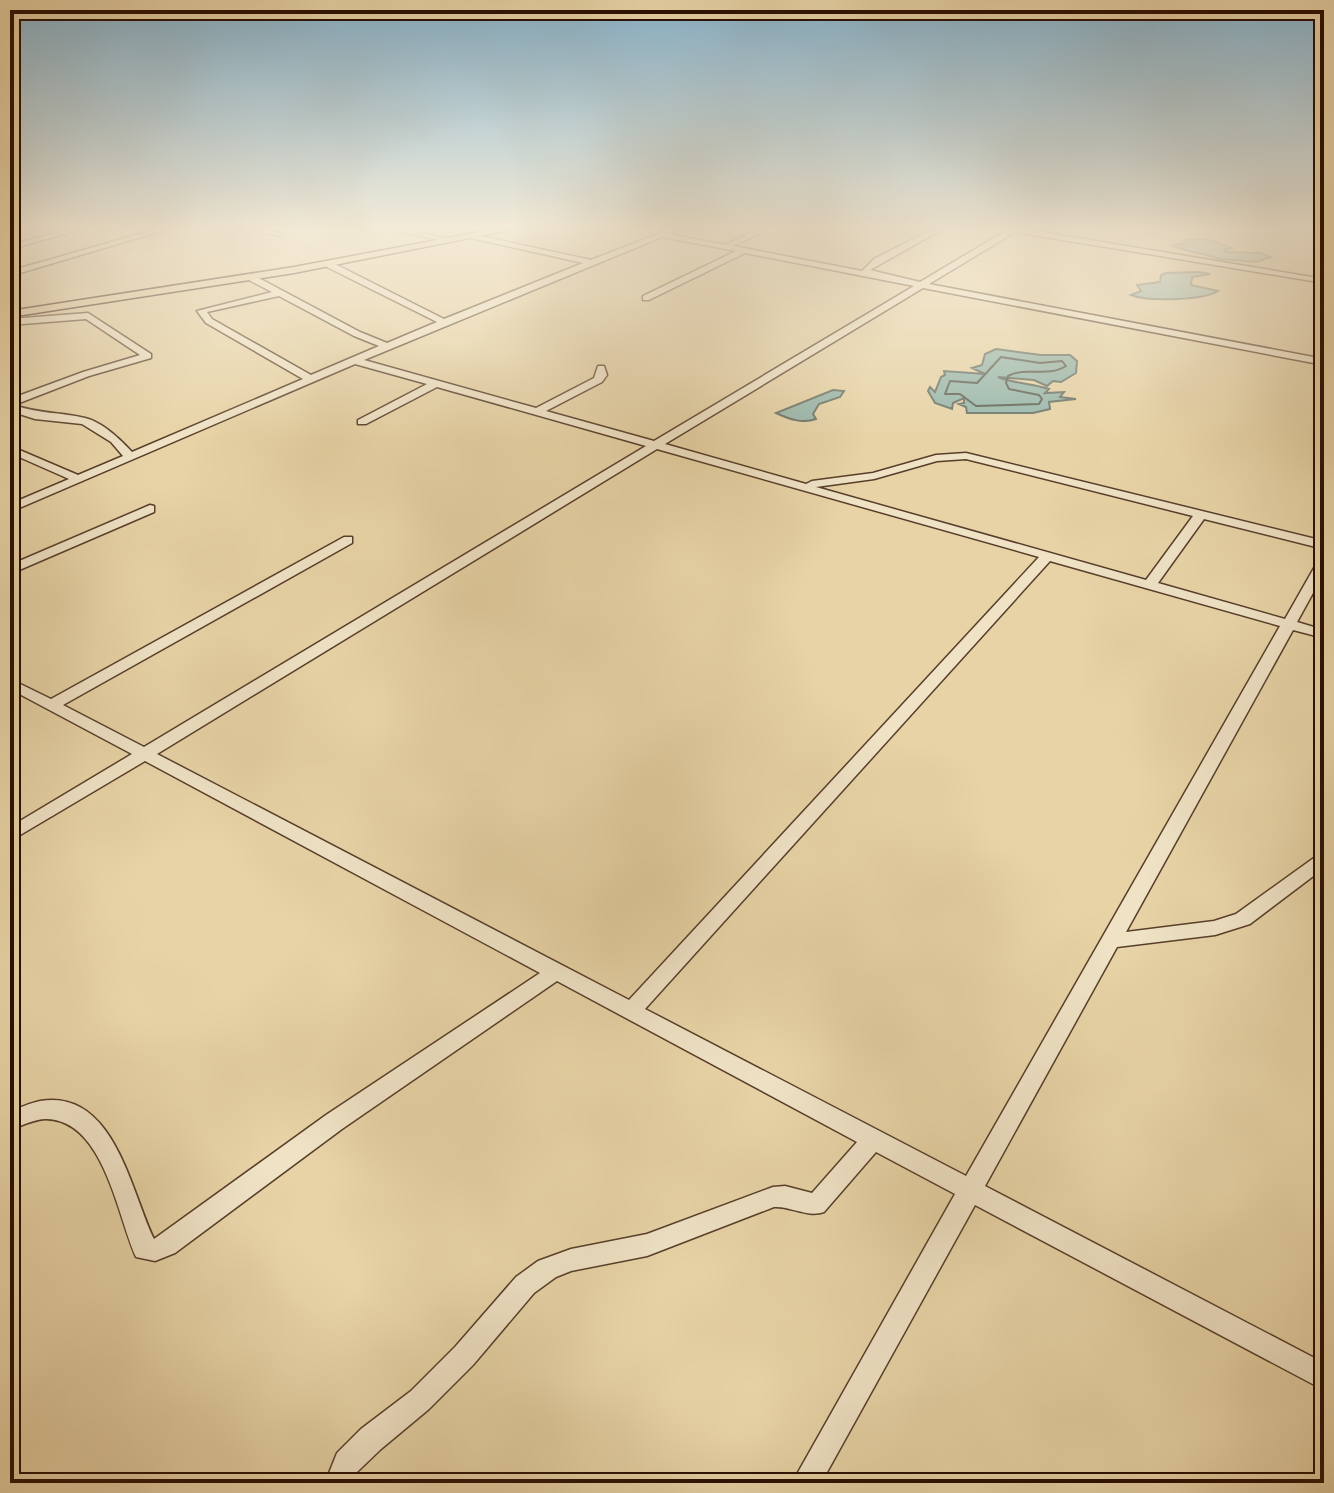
<svg xmlns="http://www.w3.org/2000/svg" width="1334" height="1493" font-family="'Libre Bodoni',serif">
  <style>
    .water { fill: #97b7ac; stroke: #6b7368; stroke-width: 2 }
    .lines { fill: none; stroke-linecap: round; stroke-linejoin: round }
    .shore { stroke: #606256; stroke-width: 2 }
    .minor-casing { stroke: #583e2a; stroke-width: 3 }
    .major-casing { stroke: #290d01; stroke-width: 3 }
    .minor { fill: #efe2c5; fill-rule: evenodd }
    .major { fill: #e7d3a6; fill-rule: evenodd }
  </style>
  <rect width="100%" height="100%" fill="#e7d3a6"/>
  <filter id="stains"><feTurbulence type="fractalNoise" baseFrequency=".0025" numOctaves="4"/><feColorMatrix values="0 0 0 0 .2 0 0 0 0 .09 0 0 0 0 .02 0 0 0 .5 -.17"/></filter>
  <radialGradient id="worn" r=".72"><stop offset=".6" stop-color="#630" stop-opacity="0"/><stop offset="1" stop-color="#630" stop-opacity=".3"/></radialGradient>
  <g class="water">
    <path d="M1207,239l25,9 -8,2 2,2 34,1 11,4 -15,5 -35,-3 -50,-13 13,-3v-3z"/>
    <path d="M1198,272l12,2 -18,3 -1,8 27,6c-13,9 -69,11 -87,4l10,-4 -4,-6 23,-3 1,-7 5,-2z"/>
    <path d="M996,349l45,6h29l7,6 -1,12 -15,9 -8,-1 -6,5 -13,-6 -36,-3c17,7 34,6 51,12l-4,4 19,-1 -4,5 16,2 -27,3 1,7 -17,4h-66l-1,-6 -7,-3 5,-1v-5l-11,5 -1,6 -17,-6 -7,-12 2,-4 5,5 6,-15 4,-2 -1,-4 41,3 -13,-6 10,-3 3,-11z"/>
    <path d="M833,390l11,1 -4,6 -21,7 -6,10 3,5c-14,5 -27,0 -40,-6z"/>
  </g>
  <g class="lines">
    <path class="shore" d="M1001,357l39,6 22,-2 4,5c-19,12 -39,0 -58,10l-2,7 3,6 30,6 3,4 -3,5 -63,2 -16,-12h-15l5,-13 27,2z"/>
    <defs>
      <g id="minor">
        <path d="M67,230h12l-69,19v-4z"/>
        <path d="M153,230h12l-155,46v-5z"/>
        <path d="M254,230h15l14,4 -4,2z"/>
        <path d="M390,230h16l42,9 -4,2z"/>
        <path d="M668,230h10l-8,4 54,11 33,-15h10l-34,16 129,25 12,-12 57,-29h10l-71,40 50,12 87,-52h23l294,49v4l-309,-51 -86,52 395,75v6l-401,-77 -258,156 141,40 6,-3 61,-8 63,-18 30,-2 358,88v8l-120,-30 -46,64 127,36 33,-58 6,-4v16l-27,49 27,8v8l-31,-8 -167,302 88,-11 22,-7 82,-59 6,-2v15l-74,56 -35,11 -98,12 -132,239 339,177v27l-349,-185 -154,278h-29l163,-289 -79,-42 -52,60c-16,6 -33,-6 -50,-5l-127,49 -76,15 -15,6 -22,16 -61,72 -44,44 -48,40 -24,23 -4,11h-28l12,-30 24,-24 50,-38 44,-44 61,-70 22,-16 33,-12 76,-15 126,-47 12,-1 27,7 45,-51 -300,-161 -215,148 -167,124 -20,8 -19,-4c-19,-42 -32,-137 -90,-138 -12,0 -25,7 -36,11v-18c9,-4 20,-9 30,-11 74,-13 91,91 114,138l172,-124 214,-142 -395,-212 -135,80v-14l122,-73 -122,-65v-10l41,20 293,-162h8v6l-289,162 81,42 502,-301 -209,-59 -71,37h-8v-4l69,-36 -72,-20 -345,148v-8l59,-25 -59,-26v-7l68,29 45,-19 -12,-14 -29,-18 -47,-5 -25,-8v-12l73,-27 57,-17 -54,-36 -76,6v-6l78,-6 63,41v4l-62,18 -75,29c26,9 45,7 71,13 17,4 35,21 47,34l171,-73 -97,-56 -9,-12 75,-19 -25,-13v-4h6l107,57 27,11 50,-21 -112,-56v-4h6l113,57 139,-56 -112,-25v-4l120,26zM662,237l74,14 -93,45v4h6l96,-47 169,33 -260,155 -108,-30 56,-29 5,-7 -3,-9h-6l-4,12 -58,30 -172,-48zM279,296l75,40 25,10 -68,29 -99,-56 -5,-7zM657,449l382,108 -410,443 -472,-246zM966,459l227,57 -47,64 -330,-93 58,-8 63,-18zM1050,561l230,65 -314,550 -321,-167z"/>
        <path d="M150,505l4,1v6l-144,62v-9z"/>
      </g>
      <path id="major" d="M491,230h19l-216,43 -284,44v-6l284,-44z"/>
    </defs>
    <use href="#minor" class="minor-casing"/>
    <use href="#major" class="major-casing"/>
    <use href="#minor" class="minor"/>
    <use href="#major" class="major"/>
  </g>
  <linearGradient id="sky" x2="0" y2="1"><stop stop-color="#87b5d0"/><stop offset="0.52" stop-color="#f4ebd7"/><stop offset="1" stop-color="#f4ebd7" stop-opacity="0"/></linearGradient>
  <rect width="1334" height="439" fill="url(#sky)"/>
  <rect width="1334" height="1493" fill="none" stroke="#e7d3a6" stroke-width="40"/>
  <rect x="12" y="12" width="1310" height="1469" fill="none" stroke="#290d01" stroke-width="4"/>
  <rect x="20" y="20" width="1294" height="1453" fill="none" stroke="#290d01" stroke-width="2"/>
  <rect width="100%" height="100%" filter="url(#stains)"/>
  <rect width="100%" height="100%" fill="url(#worn)"/>
</svg>
